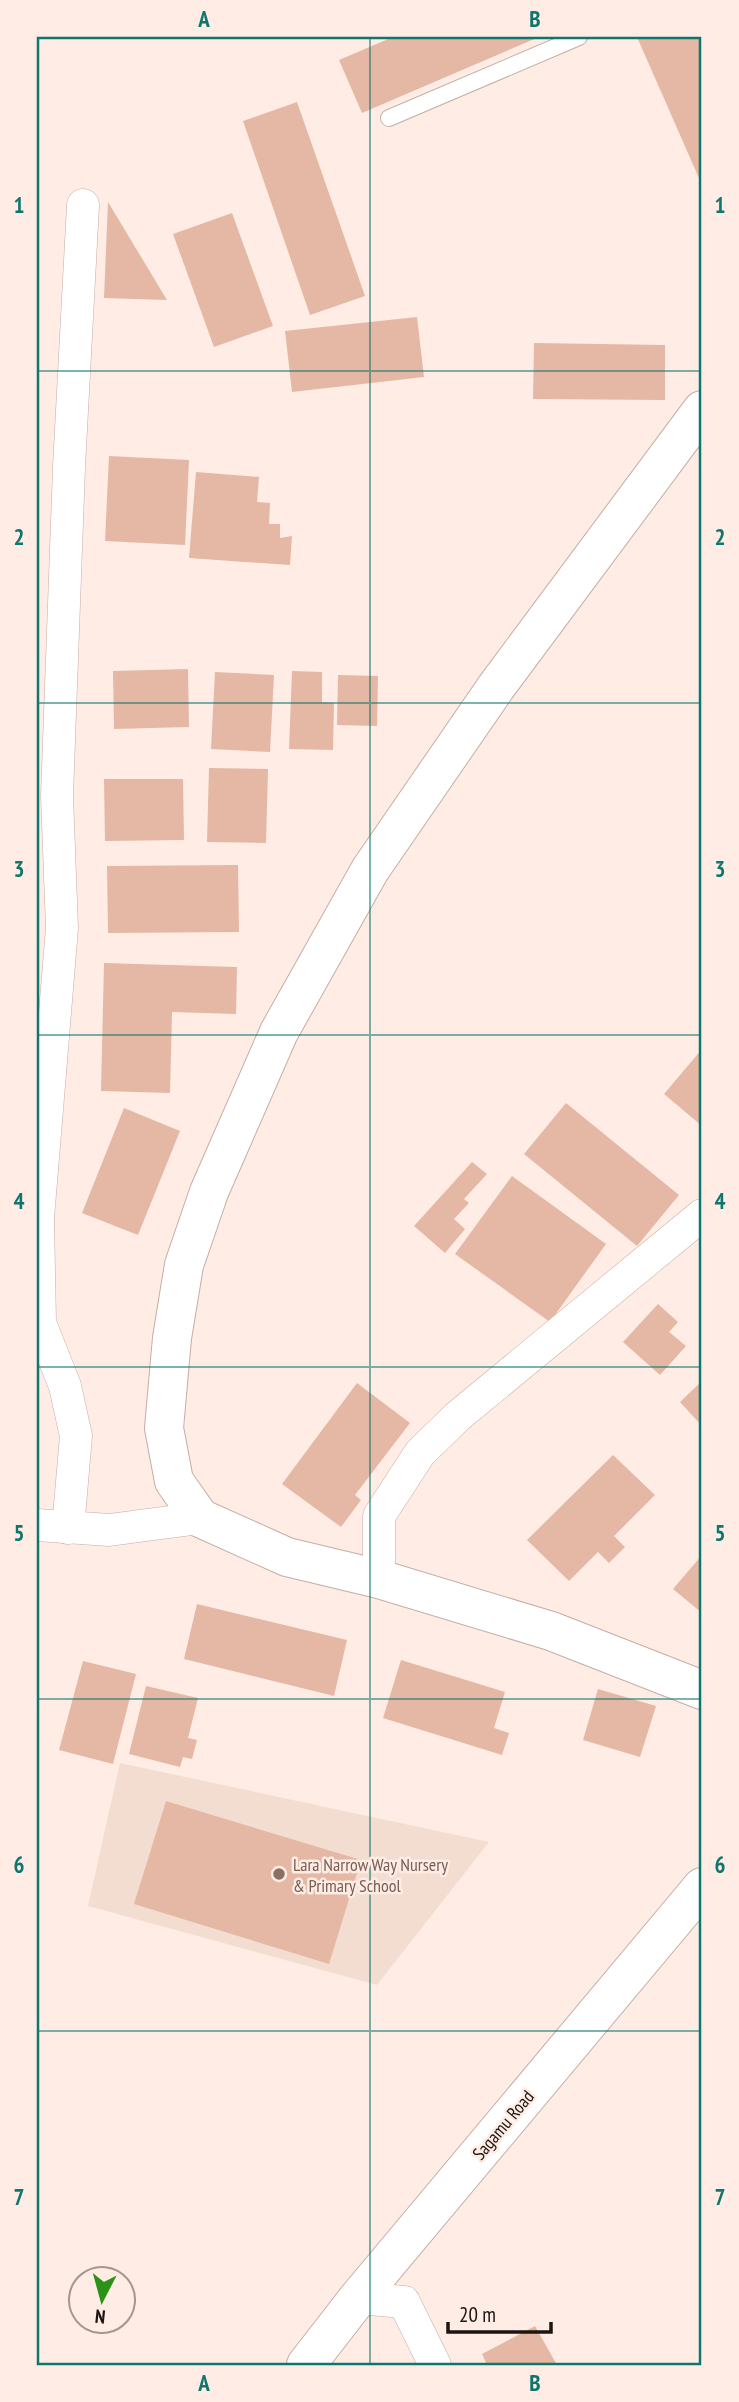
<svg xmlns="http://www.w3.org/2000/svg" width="739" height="2402" font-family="'PT Sans Narrow',sans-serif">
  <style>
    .education { fill: #f3ddd0 }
    .building { fill: #e4b8a4 }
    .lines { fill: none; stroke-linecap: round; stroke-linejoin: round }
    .service-casing { stroke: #c4aea5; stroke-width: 18 }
    .minor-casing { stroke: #c4aea5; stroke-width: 33 }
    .tertiary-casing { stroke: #c4aea5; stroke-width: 40 }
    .trunk-casing { stroke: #c4aea5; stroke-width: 40 }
    .service { stroke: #fff; stroke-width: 16 }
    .minor { stroke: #fff; stroke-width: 32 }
    .tertiary { stroke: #fff; stroke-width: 38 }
    .trunk { stroke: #fff; stroke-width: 38 }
    .grid { fill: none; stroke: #0f766e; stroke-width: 2; stroke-opacity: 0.55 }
    .education-dot { fill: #8d6e63; stroke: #ffece4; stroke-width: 2.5 }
    .labels { text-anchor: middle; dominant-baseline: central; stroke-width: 5; stroke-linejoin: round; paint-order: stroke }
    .education-label { font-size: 18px; fill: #785e54; stroke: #ffece4; text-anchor: start }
    .street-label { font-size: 18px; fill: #1c1511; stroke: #ffece4 }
    .neatline { fill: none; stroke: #0f766e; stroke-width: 2.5 }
    .grid-label { font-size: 23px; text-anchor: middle; font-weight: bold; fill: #0f766e }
  </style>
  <rect width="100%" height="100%" fill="#ffece4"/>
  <path class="education" d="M120,1763l369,79 -112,143 -289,-79z"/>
  <g class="building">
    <path d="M393,37h146l-177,76 -23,-53z"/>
    <path d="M637,37h65v148z"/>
    <path d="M297,102l68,194 -55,19 -67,-194z"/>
    <path d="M108,202l59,98 -63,-2z"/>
    <path d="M232,213l41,113 -59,21 -41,-113z"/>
    <path d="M417,317l7,60 -132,15 -7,-61z"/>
    <path d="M534,343l131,2v55l-132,-1z"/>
    <path d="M109,456l80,4 -4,85 -80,-4z"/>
    <path d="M196,472l63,5 -2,25 13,1 -1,21h11v14l12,-2 -2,29 -101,-7z"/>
    <path d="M188,669l1,58 -75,2 -1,-58z"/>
    <path d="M292,671l30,1v30l12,1 -1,47 -44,-1z"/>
    <path d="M215,672l59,3 -4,77 -59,-3z"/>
    <path d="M338,675l40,1 -1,50 -40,-1z"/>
    <path d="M209,768l59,1 -2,74 -59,-1z"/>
    <path d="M104,779h79l1,61 -79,1z"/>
    <path d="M238,865l1,67 -131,1 -1,-67z"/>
    <path d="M104,963l133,4 -1,47 -64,-2 -2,81 -69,-2z"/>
    <path d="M702,1049v77l-38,-32z"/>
    <path d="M566,1103l113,92 -42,51 -113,-92z"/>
    <path d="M124,1108l56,23 -42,104 -56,-22z"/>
    <path d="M472,1162l15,12 -23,25 5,4 -15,16 11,10 -20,24 -31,-27z"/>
    <path d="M512,1176l94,68 -56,78 -95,-68z"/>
    <path d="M658,1304l20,18 -9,10 17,14 -26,29 -37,-33z"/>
    <path d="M702,1381v45l-22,-24z"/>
    <path d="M357,1383l53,40 -55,72 6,5 -20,27 -59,-43z"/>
    <path d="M613,1455l42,40 -41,41 11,11 -16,16 -11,-11 -29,29 -42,-41z"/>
    <path d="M702,1555v58l-29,-24z"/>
    <path d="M197,1604l150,36 -13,56 -150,-37z"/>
    <path d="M401,1660l104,32 -11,36 15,5 -7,22 -119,-37z"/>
    <path d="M83,1661l53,13 -23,90 -54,-14z"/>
    <path d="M146,1686l52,12 -10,40 9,2 -5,19 -9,-2 -3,10 -51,-13z"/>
    <path d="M598,1689l58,17 -16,51 -57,-17z"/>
    <path d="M166,1801l195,59 -32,104 -195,-60z"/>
    <path d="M535,2326l22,39h-70l-5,-11z"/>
  </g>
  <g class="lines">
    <defs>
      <path id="service" d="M389,118l190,-81"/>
      <g id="minor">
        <path d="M37,1525l72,5 91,-12"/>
        <path d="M68,1528l8,-92 -11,-50 -25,-63 -2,-105 24,-290 -5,-132 12,-329 14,-262"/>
        <path d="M379,1579v-63l41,-63 38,-37 244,-201"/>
        <path d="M358,2298l46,4 31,63"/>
      </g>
      <path id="tertiary" d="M702,410l-206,277 -126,183 -91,162 -70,160 -25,73 -12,73 -8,90 10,53 26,37 87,39 92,22 172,52 151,59"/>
      <path id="trunk" d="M306,2365l52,-67 344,-411"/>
    </defs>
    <use href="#service" class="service-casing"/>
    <use href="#minor" class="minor-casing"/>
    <use href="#tertiary" class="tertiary-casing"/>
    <use href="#trunk" class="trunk-casing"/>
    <use href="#service" class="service"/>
    <use href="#minor" class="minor"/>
    <use href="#tertiary" class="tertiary"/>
    <use href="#trunk" class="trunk"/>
  </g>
  <path class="grid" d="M370,37v2328M37,371h665M37,703h665M37,1035h665M37,1367h665M37,1699h665M37,2031h665"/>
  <circle class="education-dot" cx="279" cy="1874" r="7"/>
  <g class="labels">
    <g class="education-label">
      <text x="293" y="1864">Lara Narrow Way Nursery<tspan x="293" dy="21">&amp; Primary School</tspan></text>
    </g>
    <g class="street-label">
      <text transform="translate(503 2125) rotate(-50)">Sagamu Road</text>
    </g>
  </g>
  <rect width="739" height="2402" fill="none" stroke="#ffece4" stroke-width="77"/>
  <g transform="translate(102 2300) rotate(186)"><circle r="33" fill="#ffece4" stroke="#a49690" stroke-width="2"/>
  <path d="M0-5L12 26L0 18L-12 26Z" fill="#2b9217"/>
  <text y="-10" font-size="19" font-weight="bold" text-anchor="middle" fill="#1c1511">N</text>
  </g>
  <path d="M448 2322v10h103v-10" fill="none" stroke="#1c1511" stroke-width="3.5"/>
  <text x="459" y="2322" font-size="21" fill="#1c1511" stroke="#ffece4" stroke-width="5" paint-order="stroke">20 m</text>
  <rect x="38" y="38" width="662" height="2326" class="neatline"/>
  <g class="grid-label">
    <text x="204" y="27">A</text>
    <text x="535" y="27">B</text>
    <text x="19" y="213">1</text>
    <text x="720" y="213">1</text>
    <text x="19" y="545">2</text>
    <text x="720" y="545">2</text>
    <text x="19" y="877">3</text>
    <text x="720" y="877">3</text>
    <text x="19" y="1209">4</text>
    <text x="720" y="1209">4</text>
    <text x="19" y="1541">5</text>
    <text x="720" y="1541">5</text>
    <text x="19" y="1873">6</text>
    <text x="720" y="1873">6</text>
    <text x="19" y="2205">7</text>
    <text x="720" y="2205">7</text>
    <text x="204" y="2391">A</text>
    <text x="535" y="2391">B</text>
  </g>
</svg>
